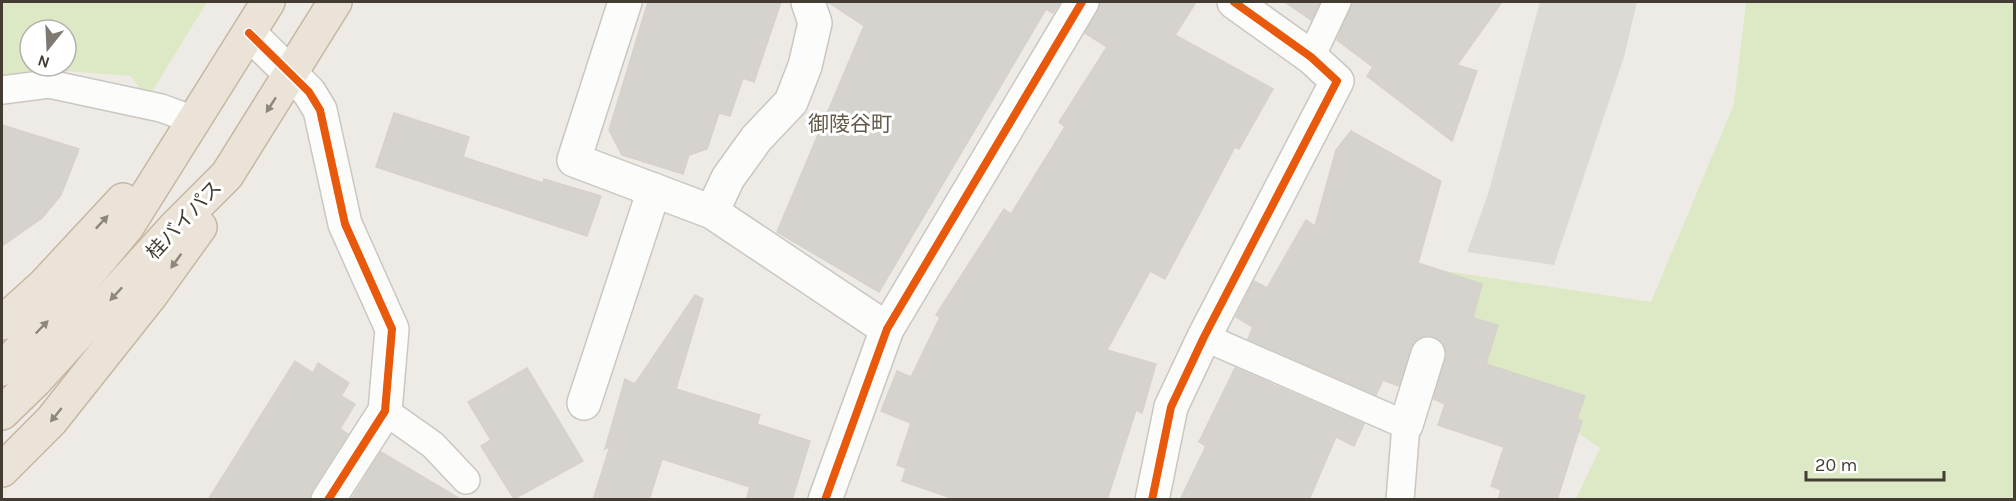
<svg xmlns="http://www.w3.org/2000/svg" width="2016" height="501" font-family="Karla,'Noto Sans JP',sans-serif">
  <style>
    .green { fill: #dce9c4; fill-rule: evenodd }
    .parking { fill: #dddad6 }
    .building { fill: #d6d2cd; stroke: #d6d2cb; stroke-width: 1.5 }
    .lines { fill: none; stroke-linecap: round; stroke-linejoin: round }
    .lane-casing { stroke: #cac7c2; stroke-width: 30 }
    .street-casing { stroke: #cac7c2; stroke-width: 36 }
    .highway-casing { stroke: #c6b7a1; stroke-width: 36 }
    .lane { stroke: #fcfcfb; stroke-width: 27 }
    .street { stroke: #fcfcfb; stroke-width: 33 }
    .highway { stroke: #ebe3d7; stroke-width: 33 }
    .cycleway-casing { stroke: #fff; stroke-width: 11 }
    .cycleway { stroke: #e8590c; stroke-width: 8 }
    .oneway { fill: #8e877c }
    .labels { text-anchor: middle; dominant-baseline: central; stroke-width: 6; stroke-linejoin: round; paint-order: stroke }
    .street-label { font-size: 20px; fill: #423c32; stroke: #fff }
    .neighbourhood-label { font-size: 21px; fill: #65594a; stroke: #fff }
  </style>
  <rect width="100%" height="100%" fill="#eeebe6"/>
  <g class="green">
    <path d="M2,2h205l-56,91 -11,-4 -9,-13 -67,-5 -62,6zM30,30h36v36h-36z"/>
    <path d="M1746,2h268v497h-438l24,-51 -182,-125 21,-53 212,32 83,-198z"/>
  </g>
  <path class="parking" d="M1540,2h97l-13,55 -70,208 -87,-13 21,-58z"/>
  <g class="building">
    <path d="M648,2h133l-27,80 -11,-4 -13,38 -11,-3 -12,36 -18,6 -6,19 -61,-19 -13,-25z"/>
    <path d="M828,2h232l-7,11 -7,-4 -167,283 -102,-60 87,-206z"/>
    <path d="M1101,2h95l-21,33 98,54 -34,60 -4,-2 -70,132 -15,-8 -43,79 49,14 -14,49 -6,-3 -29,90h-150l-55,-19 4,-13 -9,-3 14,-42 -30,-12 16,-40 14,6 29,-60 -4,-2 68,-106 7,5 54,-87 -6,-5 48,-75 -22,-14z"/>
    <path d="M1285,2h35l-9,18z"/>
    <path d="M1353,2h149l-45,63 20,6 -25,70 -85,-65 6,-9 -36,-27z"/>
    <path d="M394,113l75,24 -6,20 80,26 1,-4 57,17 -14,40 -211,-69z"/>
    <path d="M2,125l77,24 -18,46 -19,23 -40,28z"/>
    <path d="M1351,131l90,50 -23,82 64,21 -9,34 25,7 -12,39 99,32 -8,23 5,2 -25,79h-59l3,-10 -10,-4 13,-39 -66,-22 7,-21 -11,-5 12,-49 -4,-8 -8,-6h-10l-9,5 -16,45 -16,-6 -7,15 -128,-56 5,-12 -17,-10 18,-36 13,7 39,-68 9,6 21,-76z"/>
    <path d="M695,295l8,4 -27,90 84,26 -3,9 53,17 -18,59h-46l4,-13 -88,-28 -13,41h-56l17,-54 -5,3 20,-70 10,5z"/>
    <path d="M295,361l18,12 5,-10 31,20 -8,13 14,8 -15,25 8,5 -36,56 -3,10h-101z"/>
    <path d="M527,368l56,93 -69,38 -33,-53 10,-6 -23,-38z"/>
    <path d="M1235,368l129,56 -10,22 -18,-9 -27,63h-129l26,-54 -7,-4z"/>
    <path d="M381,452l81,48h-111z"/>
  </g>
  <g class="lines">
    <defs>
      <g id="lane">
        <path d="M1311,57l26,-55"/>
        <path d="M2,90l47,-6 112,24 33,12"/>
        <path d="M1204,337l202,88 -6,75"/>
        <path d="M385,411l48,34 33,35"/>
      </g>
      <g id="street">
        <path d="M625,2l-51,158 138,52"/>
        <path d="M808,2l7,21 -10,43 -14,36 -35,37 -28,39 -16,34 175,117"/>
        <path d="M249,33l60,59 11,18 25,114 47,105 -7,82 -57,89"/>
        <path d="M584,403l70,-213"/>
        <path d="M1406,425l22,-71"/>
        <path d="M825,500l62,-171 195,-327"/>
        <path d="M1152,500l19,-93 33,-70 133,-256 -26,-24 -77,-55"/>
      </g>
      <g id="highway">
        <path d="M2,323l42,-38 79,-85"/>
        <path d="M2,369l55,-58 70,-84 141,-225"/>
        <path d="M2,413l34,-33 138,-152 53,-53 108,-173"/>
        <path d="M2,470l49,-49 100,-126 49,-68"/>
      </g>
    </defs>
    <use href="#lane" class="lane-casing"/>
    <use href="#street" class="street-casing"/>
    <use href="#highway" class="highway-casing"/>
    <use href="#lane" class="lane"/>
    <use href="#street" class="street"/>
    <use href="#highway" class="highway"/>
    <defs>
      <g id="cycleway">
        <path d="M249,33l60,59 11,18 25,114 47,105 -7,82 -57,89"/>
        <path d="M825,500l62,-171 195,-327"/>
        <path d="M1152,500l19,-93 33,-70 133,-256 -26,-24 -77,-55"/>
      </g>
    </defs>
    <use href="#cycleway" class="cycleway-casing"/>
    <use href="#cycleway" class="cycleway"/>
  </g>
  <defs><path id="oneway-solid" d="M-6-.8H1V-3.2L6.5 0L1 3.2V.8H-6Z" transform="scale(1.5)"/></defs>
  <g class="oneway">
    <use href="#oneway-solid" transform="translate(271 105) rotate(123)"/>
    <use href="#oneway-solid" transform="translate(102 222) rotate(-47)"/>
    <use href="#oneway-solid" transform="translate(176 261) rotate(126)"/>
    <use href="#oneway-solid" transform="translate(116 294) rotate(133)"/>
    <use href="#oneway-solid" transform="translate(42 327) rotate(-46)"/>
    <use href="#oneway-solid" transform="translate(56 415) rotate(129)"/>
  </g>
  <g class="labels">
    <g class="street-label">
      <text transform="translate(184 220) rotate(-47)">桂バイパス</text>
    </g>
    <g class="neighbourhood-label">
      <text x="850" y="124">御陵谷町</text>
    </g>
  </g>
  <rect width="2016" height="501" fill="none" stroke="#423c32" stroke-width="6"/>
  <g transform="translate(48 48) rotate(198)"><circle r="28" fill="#ffffff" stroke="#b3b1ad" stroke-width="1.5"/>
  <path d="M0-4.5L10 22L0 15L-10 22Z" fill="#7e7971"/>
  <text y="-9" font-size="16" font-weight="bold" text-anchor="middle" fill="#423c32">N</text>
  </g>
  <path d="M1806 471v9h138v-9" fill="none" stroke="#423c32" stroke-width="3"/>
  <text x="1815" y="471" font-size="18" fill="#423c32" stroke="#ffffff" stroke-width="4.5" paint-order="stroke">20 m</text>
</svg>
